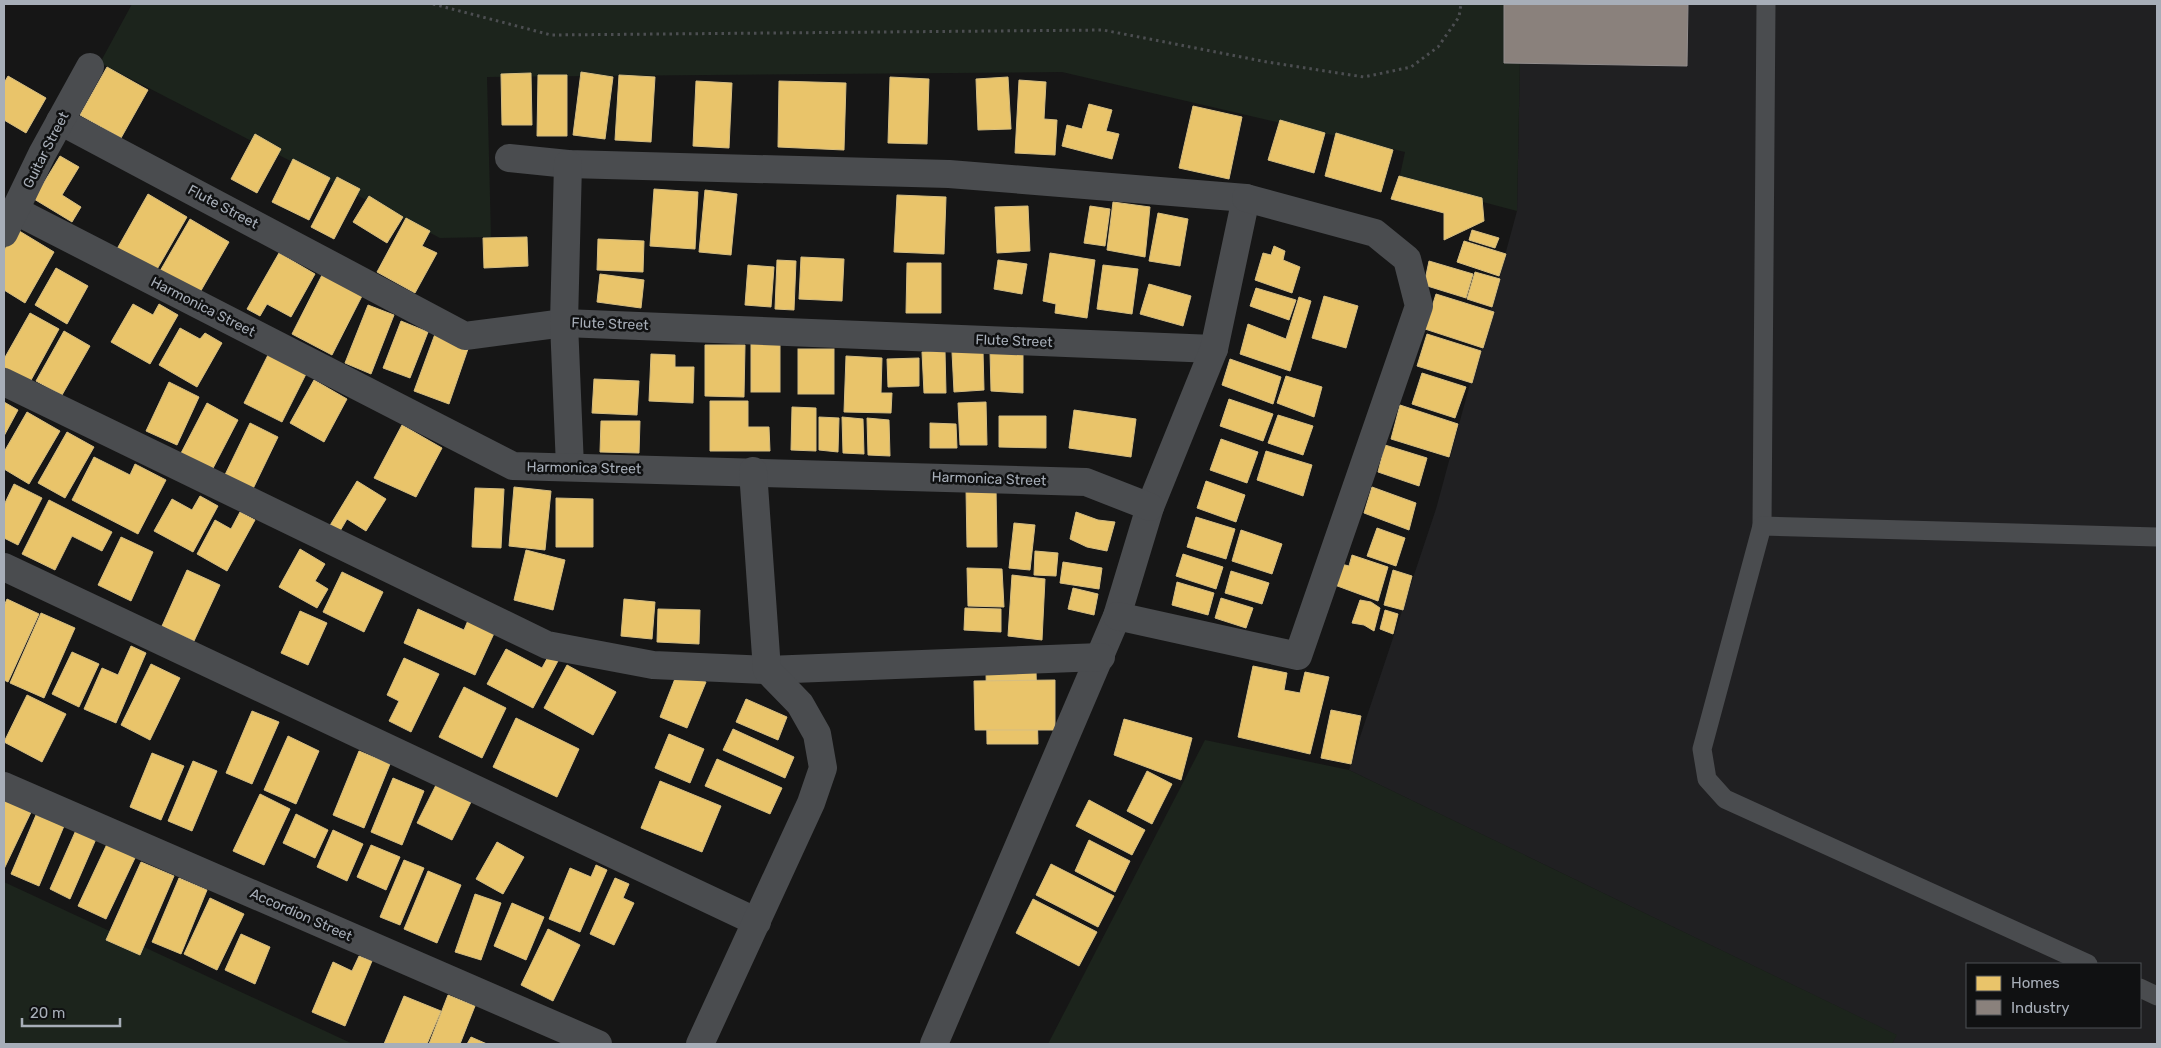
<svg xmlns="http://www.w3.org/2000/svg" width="2161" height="1048" font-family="Rubik,sans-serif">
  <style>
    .built { fill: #202022; fill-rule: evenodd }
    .green { fill: #1c241c }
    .homes { fill: #e9c46a; stroke: #d5bd81 }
    .industry { fill: #8a817c; stroke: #938e8e }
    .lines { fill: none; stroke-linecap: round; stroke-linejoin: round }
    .path { stroke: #4c4e51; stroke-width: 3; stroke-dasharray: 2.5 4; stroke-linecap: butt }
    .lane { stroke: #4a4c4f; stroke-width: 19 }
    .street { stroke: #4a4c4f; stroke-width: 28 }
    .labels { text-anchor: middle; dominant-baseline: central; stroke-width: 5; stroke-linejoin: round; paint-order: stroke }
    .street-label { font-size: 14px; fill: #a7aeb8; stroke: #101112 }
  </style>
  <rect width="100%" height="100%" fill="#161616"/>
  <path class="built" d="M1521,4h636v1040h-265l4,-9 -547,-265 87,-261 81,-298zM1967,964h173v63h-173z"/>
  <g class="green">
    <path d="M132,4h1389l-4,207 -118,-31 6,-28 -343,-80 -575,5 4,160 -51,1 -340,-175z"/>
    <path d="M1205,740l144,30 548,265 -5,9h-844z"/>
    <path d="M4,882l349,162h-349z"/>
  </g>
  <g class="homes">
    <path d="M107,67l41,23 -27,48 -41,-23z"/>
    <path d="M581,72l32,5 -8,62 -32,-4z"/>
    <path d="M531,73l1,52h-30l-1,-51z"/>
    <path d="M538,75h29v61h-30z"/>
    <path d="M619,75l36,2 -4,65 -36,-2z"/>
    <path d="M8,76l38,22 -20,35 -22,-13v-37z"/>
    <path d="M890,77l39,2 -2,65 -39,-1z"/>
    <path d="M1008,77l3,52 -33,1 -2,-51z"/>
    <path d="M1019,80l27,2 -2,37 13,1 -2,35 -40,-2z"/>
    <path d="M696,81l36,2 -3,65 -36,-2z"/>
    <path d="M779,81l67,2 -2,67 -66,-3z"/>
    <path d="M1089,104l23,6 -6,21 13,3 -7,25 -50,-13 5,-21 15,4z"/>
    <path d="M1193,106l49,11 -13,62 -50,-11z"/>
    <path d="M1280,120l45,13 -11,40 -46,-13z"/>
    <path d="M1336,133l57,17 -12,42 -56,-16z"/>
    <path d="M255,134l26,15 -24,44 -26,-14z"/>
    <path d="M60,156l19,11 -17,28 19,12 -9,15 -38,-23z"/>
    <path d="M293,159l37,19 -21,42 -37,-18z"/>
    <path d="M1399,176l83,22 2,23 -40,19v-27l-53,-14z"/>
    <path d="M337,177l23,12 -26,50 -23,-12z"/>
    <path d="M654,189l44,3 -3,57 -45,-3z"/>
    <path d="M705,190l32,4 -6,61 -32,-3z"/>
    <path d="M148,194l39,23 -35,61 -39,-22z"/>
    <path d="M897,195l49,2 -2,57 -50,-2z"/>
    <path d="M369,196l34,21 -16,26 -34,-21z"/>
    <path d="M1113,202l37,5 -5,50 -38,-7z"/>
    <path d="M1028,206l2,45 -33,2 -2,-46z"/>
    <path d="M1090,206l20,3 -5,37 -21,-3z"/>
    <path d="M1158,213l30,6 -8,47 -31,-5z"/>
    <path d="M406,218l24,13 -8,15 15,7 -22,40 -38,-21z"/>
    <path d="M190,219l39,23 -34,59 -39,-23z"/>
    <path d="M16,229l38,23 -29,51 -21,-13v-39z"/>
    <path d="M1472,230l27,8 -4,10 -26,-8z"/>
    <path d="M527,237l1,29 -44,2 -1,-30z"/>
    <path d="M598,239l46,2 -1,31 -46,-2z"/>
    <path d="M1464,241l42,13 -7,22 -42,-14z"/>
    <path d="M1274,246l11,5 -2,9 17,7 -8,26 -37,-13 8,-27 8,2z"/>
    <path d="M279,253l36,21 -24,43 -24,-13 -7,12 -13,-7z"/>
    <path d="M1050,253l45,7 -8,58 -32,-5 1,-9 -13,-3z"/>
    <path d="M801,257l43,2 -2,42 -43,-2z"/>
    <path d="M777,260l19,1 -2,49 -19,-1z"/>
    <path d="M998,260l29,4 -5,30 -28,-5z"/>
    <path d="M1429,261l44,13 -7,24 -42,-13z"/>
    <path d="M907,263h34v50h-35z"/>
    <path d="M748,265l26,2 -3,40 -26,-2z"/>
    <path d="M1103,265l35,4 -6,45 -35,-5z"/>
    <path d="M56,268l32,18 -21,38 -32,-19z"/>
    <path d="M1475,272l25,7 -8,28 -25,-8z"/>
    <path d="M600,274l44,6 -3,28 -44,-6z"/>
    <path d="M322,275l40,21 -30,59 -40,-21z"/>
    <path d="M1149,284l42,12 -8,30 -43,-12z"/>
    <path d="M1256,288l40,12 -7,20 -39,-14z"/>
    <path d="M1436,294l58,18 -11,36 -58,-19z"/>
    <path d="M1324,296l34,10 -12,42 -34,-10z"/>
    <path d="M1299,297l12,4 -21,70 -50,-17 8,-30 38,15z"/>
    <path d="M133,304l20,11 6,-11 19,11 -28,49 -39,-22z"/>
    <path d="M368,305l26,10 -23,59 -26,-11z"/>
    <path d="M30,313l29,16 -29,53 -26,-15v-8z"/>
    <path d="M401,321l27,11 -18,46 -27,-10z"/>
    <path d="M180,328l20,11 5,-6 17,10 -25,44 -38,-22z"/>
    <path d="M64,331l26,15 -28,49 -26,-14z"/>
    <path d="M435,334l34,12 -20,58 -35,-13z"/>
    <path d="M1427,334l54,17 -9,32 -55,-17z"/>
    <rect x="751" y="342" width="29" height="50"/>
    <path d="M705,345h40l-1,52 -39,-1z"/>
    <rect x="798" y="349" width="36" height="45"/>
    <path d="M945,351l1,42h-22l-2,-41z"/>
    <path d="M983,351l1,39 -30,2 -2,-40z"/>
    <path d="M990,351h33v42l-32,-2z"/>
    <path d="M651,354l24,1v12h19l-1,36 -44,-2z"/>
    <path d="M268,355l38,19 -24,48 -38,-19z"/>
    <path d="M846,356l36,2 -1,35h11l-1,20 -47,-1z"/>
    <path d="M919,358v28l-31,1 -1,-28z"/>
    <path d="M1230,359l51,18 -8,27 -51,-19z"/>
    <path d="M1422,373l44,14 -11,31 -43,-14z"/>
    <path d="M1286,376l36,11 -8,30 -37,-14z"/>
    <path d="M594,379l45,2 -2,34 -45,-2z"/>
    <path d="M314,380l33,19 -23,43 -34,-19z"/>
    <path d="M169,382l30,15 -22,48 -31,-14z"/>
    <path d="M1229,399l44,15 -10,27 -43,-15z"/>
    <path d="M710,401h38v26h21l1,24h-60z"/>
    <path d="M4,402l14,8 -14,26z"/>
    <path d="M986,402l1,43h-27l-2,-42z"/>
    <path d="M207,403l31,17 -28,54 -31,-17z"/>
    <path d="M1400,405l58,19 -9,33 -58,-18z"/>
    <path d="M792,407l24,1v43l-25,-1z"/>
    <path d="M1074,410l62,9 -5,38 -62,-9z"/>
    <path d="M27,412l33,19 -31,53 -25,-15v-17z"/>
    <path d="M1278,415l35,11 -10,29 -35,-12z"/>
    <path d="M999,416h47v32l-47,-1z"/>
    <path d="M819,417l20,1 -1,34 -19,-2z"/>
    <path d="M842,417l21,2 1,35 -21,-1z"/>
    <path d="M867,418l22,2 1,36 -22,-1z"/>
    <path d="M601,421h39l-1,32 -39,-1z"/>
    <path d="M250,423l28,14 -28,58 -28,-14z"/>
    <path d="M930,423l26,1 1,24h-27z"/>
    <path d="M402,425l40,23 -26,49 -42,-19z"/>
    <path d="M67,432l27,15 -29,51 -27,-15z"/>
    <path d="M1221,439l37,13 -11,31 -37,-13z"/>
    <path d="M1385,445l42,13 -8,28 -41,-14z"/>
    <path d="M1266,451l46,14 -9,31 -46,-16z"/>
    <path d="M94,457l36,18 5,-11 31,16 -28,54 -66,-34z"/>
    <path d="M357,481l29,18 -20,32 -19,-12 -11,19 -10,-6z"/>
    <path d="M1206,481l39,14 -9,27 -39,-14z"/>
    <path d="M14,484l28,14 -24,47 -14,-7v-33z"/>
    <path d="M514,487l37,4 -6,59 -36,-4z"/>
    <path d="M1372,487l44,16 -7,27 -45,-17z"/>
    <path d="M475,488l29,1 -3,59 -29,-1z"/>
    <path d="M996,488l1,59h-30l-1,-58z"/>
    <path d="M200,496l18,10 -25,46 -39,-21 18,-32 20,11z"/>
    <path d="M556,498l37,1v48h-37z"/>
    <path d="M49,500l63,32 -10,19 -30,-15 -17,34 -33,-16z"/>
    <path d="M240,512l15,8 -28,51 -30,-17 18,-34 16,9z"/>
    <path d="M1076,512l22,8 17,2 -8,29 -20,-4 -17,-8z"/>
    <path d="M1196,517l39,12 -9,30 -39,-12z"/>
    <path d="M1014,523l21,2 -5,45 -21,-2z"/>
    <path d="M1377,528l28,10 -9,28 -29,-10z"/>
    <path d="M1241,530l41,14 -10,30 -40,-13z"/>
    <path d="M121,537l32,15 -22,49 -33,-16z"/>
    <path d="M300,549l25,15 -10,17 13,8 -11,19 -38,-21z"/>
    <path d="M526,550l39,10 -12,50 -39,-10z"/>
    <path d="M1035,551l23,2 -2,23 -22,-1z"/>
    <path d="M1183,554l40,13 -7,22 -40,-13z"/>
    <path d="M1352,555l36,12 -10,34 -46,-17 5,-21 12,3z"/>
    <path d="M1063,562l39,6 -3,21 -39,-6z"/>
    <path d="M967,568l35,1 2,38 -36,-1z"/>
    <path d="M187,570l33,15 -26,56 -32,-15z"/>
    <path d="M1393,570l19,6 -9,34 -19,-5z"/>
    <path d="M1231,571l38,12 -7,21 -37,-11z"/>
    <path d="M342,572l41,20 -19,40 -41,-20z"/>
    <path d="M1012,575l33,4 -3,61 -34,-4z"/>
    <path d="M1177,582l37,11 -6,22 -36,-10z"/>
    <path d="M1073,588l25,6 -4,21 -26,-6z"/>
    <path d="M1221,598l32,10 -7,20 -31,-10z"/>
    <path d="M7,599l32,15 -31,68 -4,-2v-74z"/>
    <path d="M624,599l31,3 -3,37 -31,-3z"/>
    <path d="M1360,600l11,2 9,6 -6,23 -10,-6 -12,-2z"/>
    <path d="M965,608l36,1v23l-37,-2z"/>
    <path d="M418,609l46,21 5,-12 27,11 -21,46 -71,-32z"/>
    <path d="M658,609l42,1 -1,34 -42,-2z"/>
    <path d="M1385,610l13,4 -5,20 -13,-5z"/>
    <path d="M300,611l27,12 -19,42 -27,-12z"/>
    <path d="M41,613l34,15 -31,70 -34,-15z"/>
    <path d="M131,646l15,7 -30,70 -32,-14 18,-41 16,7z"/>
    <path d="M506,649l36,19 7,-13 10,4 -26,49 -46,-24z"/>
    <path d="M72,652l27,12 -20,43 -27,-13z"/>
    <path d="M404,658l35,16 -28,58 -22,-11 10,-20 -12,-6z"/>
    <path d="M151,664l29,14 -30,62 -29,-15z"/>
    <path d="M567,665l49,27 -23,43 -49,-27z"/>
    <path d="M1253,666l34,7 -3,17 16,3 5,-21 24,5 -19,77 -72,-17z"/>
    <path d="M986,670l50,1 2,73h-51z"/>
    <path d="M678,671l28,11 -19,46 -27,-11z"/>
    <path d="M1055,680v50h-80l-1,-49z"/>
    <path d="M464,687l42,21 -24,50 -43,-21z"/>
    <path d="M27,695l39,19 -24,48 -38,-20z"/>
    <path d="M746,699l41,18 -9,23 -42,-18z"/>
    <path d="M1331,710l30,6 -10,48 -30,-6z"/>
    <path d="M252,711l27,11 -27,62 -26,-11z"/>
    <path d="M516,718l63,31 -22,48 -64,-30z"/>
    <path d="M1124,719l68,19 -11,42 -67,-25z"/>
    <path d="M733,729l61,28 -9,21 -62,-28z"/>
    <path d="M669,734l35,15 -14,34 -35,-15z"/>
    <path d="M288,736l31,15 -23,53 -32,-14z"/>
    <path d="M359,751l31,13 -26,64 -31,-13z"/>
    <path d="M152,753l32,13 -23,54 -31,-13z"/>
    <path d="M717,759l65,29 -12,26 -65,-28z"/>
    <path d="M193,761l24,10 -25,60 -24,-10z"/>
    <path d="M1147,771l25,13 -20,40 -25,-13z"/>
    <path d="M393,778l31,13 -22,54 -31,-13z"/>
    <path d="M660,781l61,25 -19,46 -61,-24z"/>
    <path d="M436,785l35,17 -19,38 -35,-17z"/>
    <path d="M260,794l30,15 -26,56 -31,-14z"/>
    <path d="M4,795l29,13 -29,61z"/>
    <path d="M1089,800l56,30 -13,25 -56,-29z"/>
    <path d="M296,814l32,16 -13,28 -32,-15z"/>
    <path d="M36,815l28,11 -25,60 -28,-12z"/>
    <path d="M76,830l20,9 -26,60 -20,-10z"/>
    <path d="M333,830l30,14 -16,37 -30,-14z"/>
    <path d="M1089,840l41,21 -15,31 -40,-21z"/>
    <path d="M497,842l27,15 -21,37 -27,-15z"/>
    <path d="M107,844l28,14 -29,61 -28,-13z"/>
    <path d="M371,845l29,12 -14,33 -29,-13z"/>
    <path d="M404,860l20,8 -24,57 -20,-8z"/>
    <path d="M141,862l33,14 -34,79 -34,-15z"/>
    <path d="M1051,864l63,32 -16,31 -62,-32z"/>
    <path d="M596,865l11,5 -27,62 -31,-13 21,-51 21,9z"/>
    <path d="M428,871l33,14 -24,58 -33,-14z"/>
    <path d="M179,878l28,12 -26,64 -29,-12z"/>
    <path d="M615,878l14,6 -6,14 11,5 -20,42 -24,-11z"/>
    <path d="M475,894l26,9 -20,57 -26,-8z"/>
    <path d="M210,898l34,16 -27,56 -33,-16z"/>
    <path d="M1033,899l64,33 -18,34 -63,-33z"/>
    <path d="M512,903l32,14 -18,43 -32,-14z"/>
    <path d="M548,929l32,16 -27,56 -32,-16z"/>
    <path d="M241,934l29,13 -15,37 -30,-14z"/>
    <path d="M359,956l13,5 -27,65 -33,-14 21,-50 19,9z"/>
    <path d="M448,995l27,11 -15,38h-31z"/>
    <path d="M404,996l37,15 -14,33h-43z"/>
    <path d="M471,1037l16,7h-20z"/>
  </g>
  <path class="industry" d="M1504,4h184l-1,62 -183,-3z"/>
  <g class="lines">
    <path class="path" d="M433,4l118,31 552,-5 164,32 97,15 47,-10 27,-20 21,-30 2,-13"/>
    <g class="lane">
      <path d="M1762,526l4,-522"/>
      <path d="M2088,964l-363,-165 -18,-20 -5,-30 60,-223 395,11"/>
      <path d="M2140,988l17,8"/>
    </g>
    <g class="street">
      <path d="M60,121l405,215 99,-13 650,26"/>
      <path d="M509,158l59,6 381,10 297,24 -32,151 -64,158 -33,109 -183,428"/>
      <path d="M568,164l-4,159 6,144"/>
      <path d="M16,211l497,255 573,16 64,25"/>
      <path d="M4,233l38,-79 48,-87"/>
      <path d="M4,382l543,263 106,20 114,5 334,-13"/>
      <path d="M4,567l753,355"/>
      <path d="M1117,616l181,40 121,-350 -12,-47 -32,-26 -129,-35"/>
      <path d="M4,786l594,258"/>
      <path d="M700,1044l111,-241 12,-35 -6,-34 -17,-30 -33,-34 -14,-199"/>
    </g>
  </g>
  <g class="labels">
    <g class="street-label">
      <text transform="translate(46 150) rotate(-63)">Guitar Street</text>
      <text transform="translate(223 207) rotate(28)">Flute Street</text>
      <text transform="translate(203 307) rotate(27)">Harmonica Street</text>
      <text transform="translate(610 324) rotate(2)">Flute Street</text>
      <text transform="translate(1014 341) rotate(2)">Flute Street</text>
      <text transform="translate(584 468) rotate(1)">Harmonica Street</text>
      <text transform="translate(989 479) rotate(2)">Harmonica Street</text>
      <text transform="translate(301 915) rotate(24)">Accordion Street</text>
    </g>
  </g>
  <rect width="2161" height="1048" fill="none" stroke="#a7aeb8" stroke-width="10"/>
  <rect x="1966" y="963" width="175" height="65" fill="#101112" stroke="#4c5054"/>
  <rect x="1976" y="976" width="25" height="15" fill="#e9c46a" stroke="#4c5054"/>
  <text x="2011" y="988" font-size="15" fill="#a7aeb8">Homes</text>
  <rect x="1976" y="1000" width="25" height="15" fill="#8a817c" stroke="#4c5054"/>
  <text x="2011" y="1013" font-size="15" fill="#a7aeb8">Industry</text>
  <path d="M22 1018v8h98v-8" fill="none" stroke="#a7aeb8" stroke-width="2.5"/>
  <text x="30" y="1018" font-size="15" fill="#a7aeb8" stroke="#101112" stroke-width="4" paint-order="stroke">20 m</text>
</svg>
